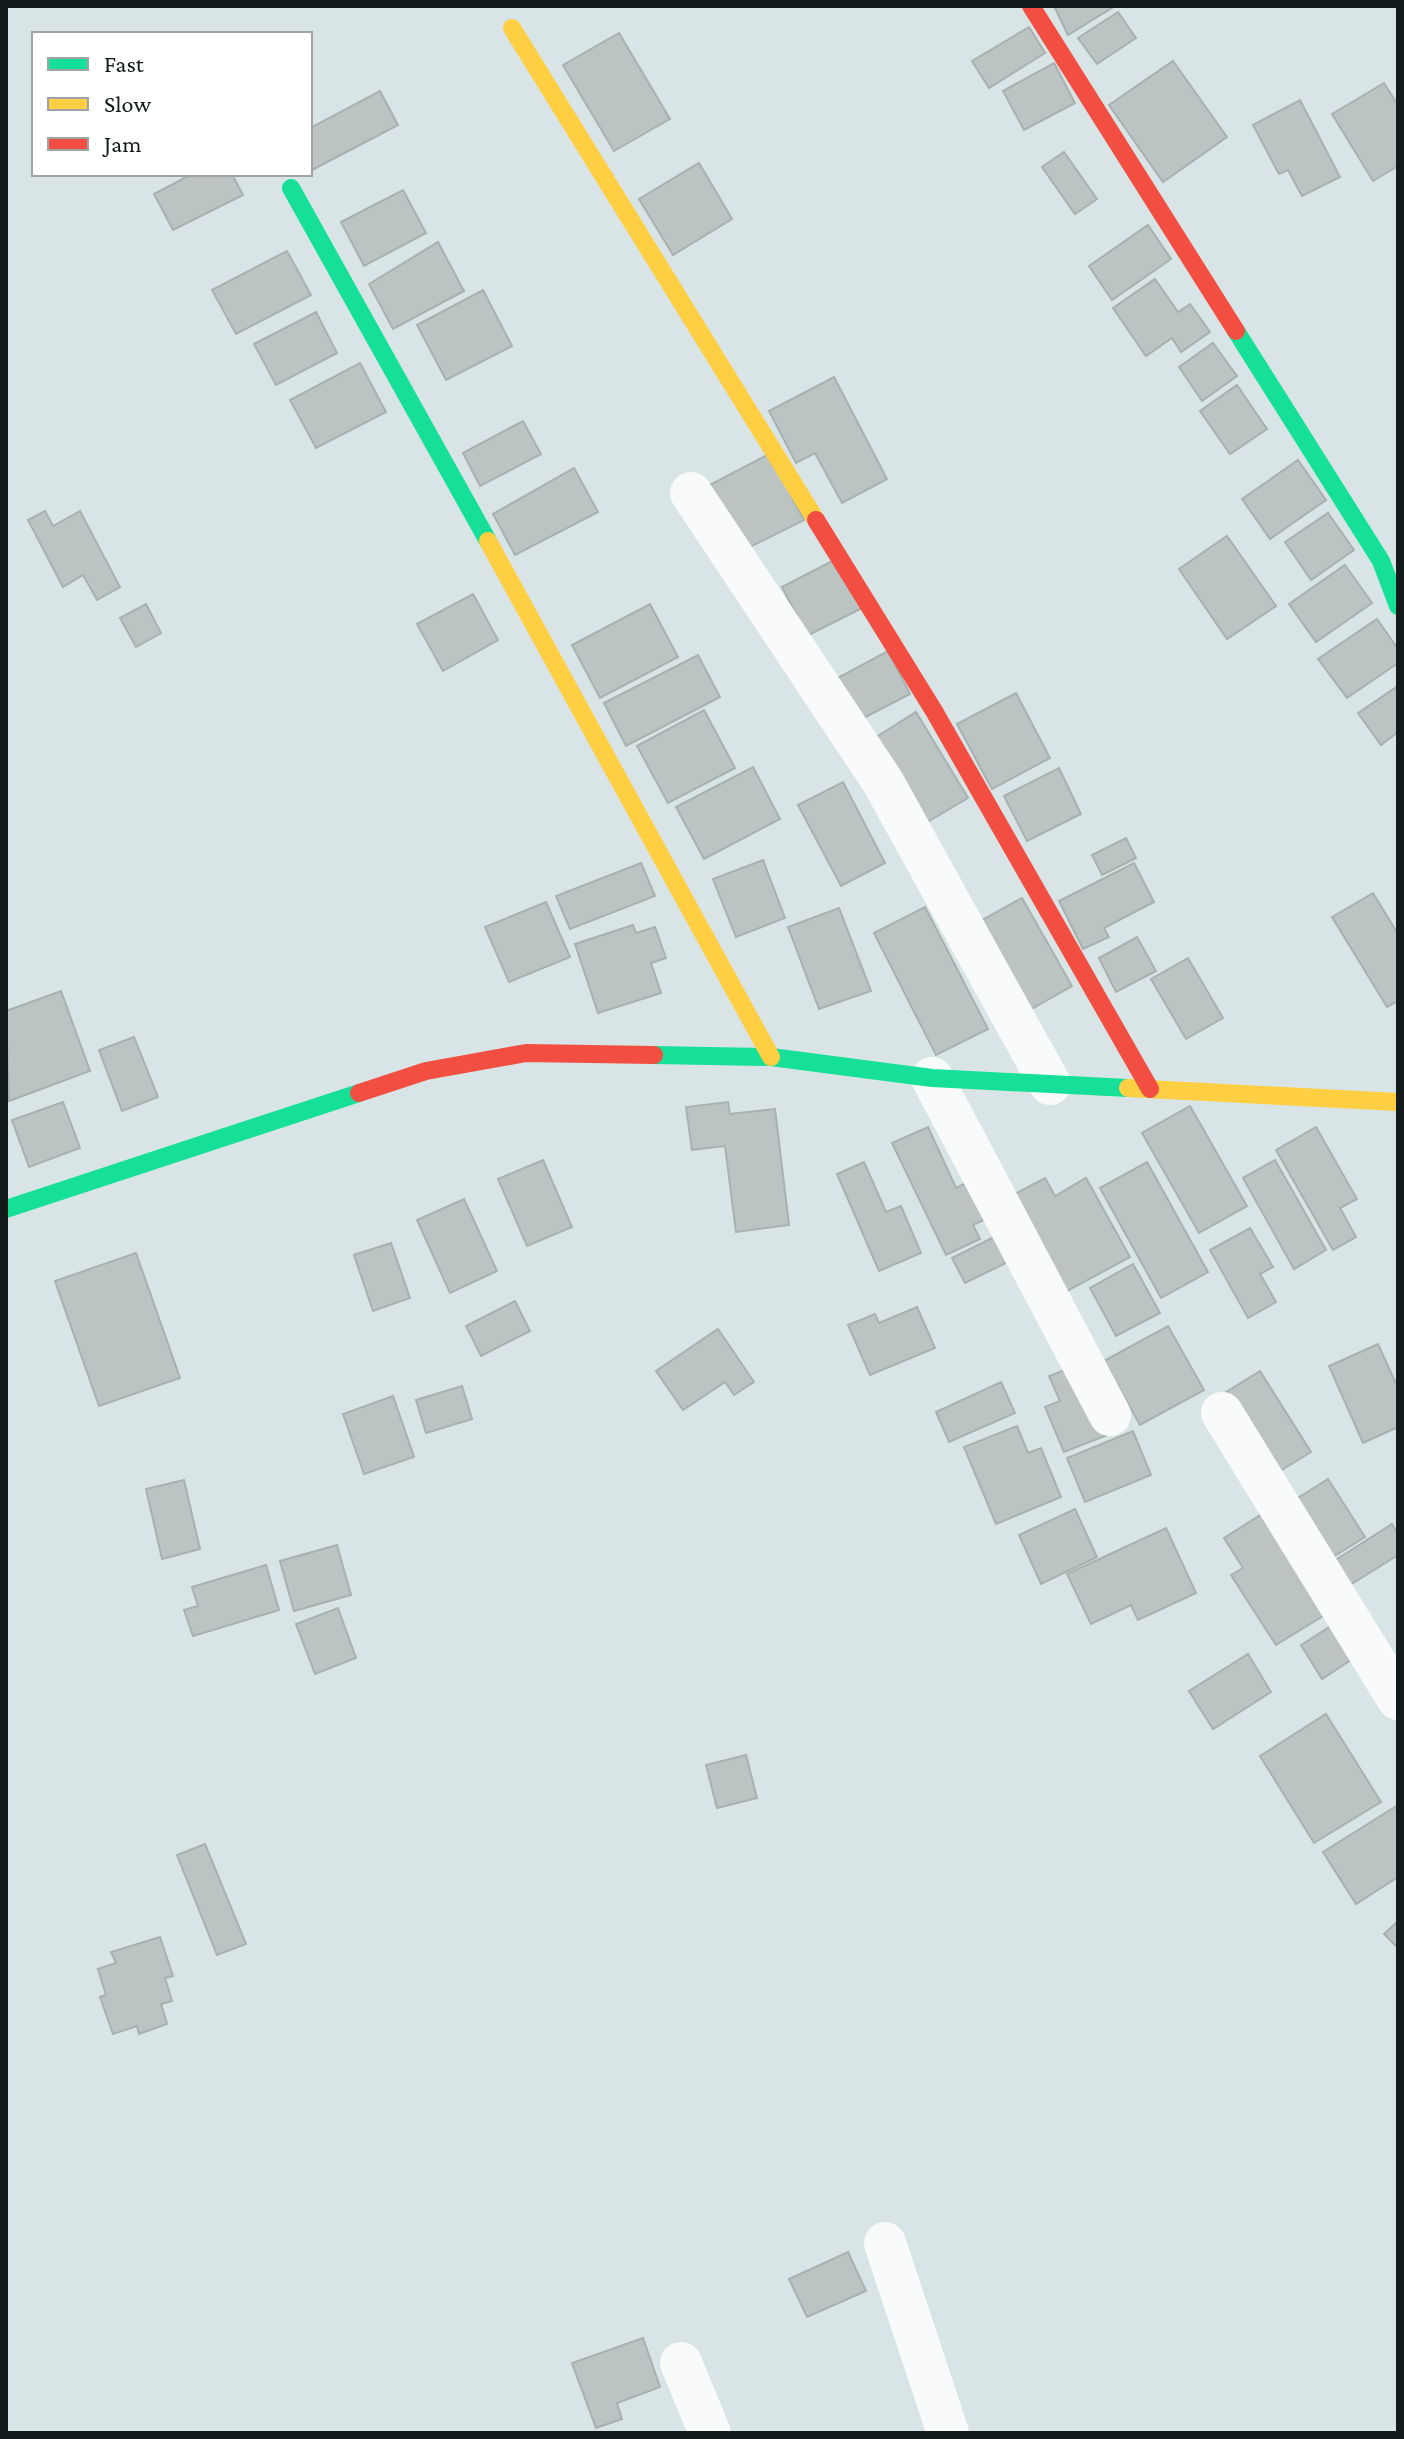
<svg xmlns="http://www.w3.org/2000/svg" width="1404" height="2439" font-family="'Crimson Pro',serif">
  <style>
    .building { fill: #bbc4c3; stroke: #a8b1b0; stroke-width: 2 }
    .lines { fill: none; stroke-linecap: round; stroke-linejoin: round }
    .street { stroke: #f9fbfb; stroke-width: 42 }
    .fast { stroke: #16e098; stroke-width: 18 }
    .slow { stroke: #ffcf43; stroke-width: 18 }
    .jam { stroke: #f24e42; stroke-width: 18 }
  </style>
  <rect width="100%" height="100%" fill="#d8e4e5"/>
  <g class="building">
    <path d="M1054,6h61l-47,29z"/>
    <path d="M1118,12l18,26 -39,26 -19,-26z"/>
    <path d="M1029,27l16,26 -56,35 -17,-27z"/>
    <path d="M619,33l51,86 -56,32 -51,-86z"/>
    <path d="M1173,61l54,76 -64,45 -54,-77z"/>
    <path d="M1054,63l21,40 -51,27 -21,-39z"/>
    <path d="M1384,83l14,22v61l-25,15 -41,-67z"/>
    <path d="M380,91l18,34 -88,46v-43z"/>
    <path d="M1300,100l40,77 -38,19 -14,-26 -9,4 -26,-49z"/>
    <path d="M1064,152l33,47 -22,15 -33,-47z"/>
    <path d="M699,163l33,56 -59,36 -34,-56z"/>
    <path d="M192,174h40l11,21 -70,35 -19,-36z"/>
    <path d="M403,190l23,43 -62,33 -23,-44z"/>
    <path d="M1148,225l23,34 -59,41 -23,-34z"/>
    <path d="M438,242l26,49 -71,38 -24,-45z"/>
    <path d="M287,251l24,44 -75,39 -24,-44z"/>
    <path d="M1155,279l23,33 12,-8 20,28 -29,20 -9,-14 -26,18 -33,-48z"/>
    <path d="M483,290l29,56 -66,34 -29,-55z"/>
    <path d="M316,312l21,41 -61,32 -22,-41z"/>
    <path d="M1213,343l24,33 -35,25 -23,-34z"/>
    <path d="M360,363l26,49 -70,36 -26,-48z"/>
    <path d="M834,377l53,102 -45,24 -27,-50 -19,10 -27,-52z"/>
    <path d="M1237,385l30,44 -37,25 -30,-43z"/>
    <path d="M523,421l18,33 -61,32 -17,-33z"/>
    <path d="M769,454l35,66 -60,30 -34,-65z"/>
    <path d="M1298,460l28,40 -56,39 -28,-40z"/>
    <path d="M574,468l24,44 -83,43 -22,-41z"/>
    <path d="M45,511l8,15 27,-15 40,76 -23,13 -14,-25 -20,12 -35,-67z"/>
    <path d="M1328,513l26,37 -43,30 -26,-38z"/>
    <path d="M1227,536l49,70 -49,33 -48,-70z"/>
    <path d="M836,559l26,49 -55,28 -25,-49z"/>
    <path d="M1345,565l27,38 -56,39 -27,-38z"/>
    <path d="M473,594l25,46 -55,31 -26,-47z"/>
    <path d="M146,604l15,29 -25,14 -16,-29z"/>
    <path d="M650,604l28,53 -78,41 -28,-53z"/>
    <path d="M1377,619l21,30v14l-51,35 -29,-39z"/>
    <path d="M888,651l22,43 -54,28 -22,-42z"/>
    <path d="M698,655l22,42 -94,49 -22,-43z"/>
    <path d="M1398,686v46l-17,13 -23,-32z"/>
    <path d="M1016,693l34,65 -58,31 -35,-65z"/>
    <path d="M704,710l31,58 -67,35 -31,-57z"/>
    <path d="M916,712l52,86 -44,26 -51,-85z"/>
    <path d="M753,767l27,52 -76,40 -28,-52z"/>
    <path d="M1059,768l22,46 -54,27 -23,-45z"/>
    <path d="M843,782l42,81 -44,23 -43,-81z"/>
    <path d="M1126,838l10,20 -34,17 -10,-20z"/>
    <path d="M763,860l22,58 -49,19 -23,-58z"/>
    <path d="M641,863l14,33 -85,33 -14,-33z"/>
    <path d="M1134,863l20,39 -50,26 5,9 -26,12 -24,-48z"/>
    <path d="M1373,893l25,41v67l-11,6 -55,-90z"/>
    <path d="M1022,898l50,88 -44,25 -51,-88z"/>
    <path d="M546,902l24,55 -61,25 -24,-55z"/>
    <path d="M925,907l63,122 -52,26 -62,-122z"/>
    <path d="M839,908l32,83 -52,18 -31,-82z"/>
    <path d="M633,925l3,8 19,-6 11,31 -15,5 10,30 -63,20 -23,-69z"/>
    <path d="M1137,937l19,34 -40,21 -17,-34z"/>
    <path d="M1188,958l35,60 -37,21 -35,-60z"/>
    <path d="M61,991l29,80 -81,30 -3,-90z"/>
    <path d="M134,1037l24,60 -36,14 -23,-61z"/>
    <path d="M63,1102l17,46 -51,19 -17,-47z"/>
    <path d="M728,1102l2,12 45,-5 14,116 -53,7 -11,-86 -33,4 -6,-43z"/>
    <path d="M1190,1106l57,100 -48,27 -57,-100z"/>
    <path d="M928,1127l28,61 22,-11 18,37 -23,11 7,14 -34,16 -54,-112z"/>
    <path d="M1316,1127l41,72 -17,9 16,29 -23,13 -57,-100z"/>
    <path d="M543,1160l29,67 -45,19 -29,-67z"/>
    <path d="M1275,1160l51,90 -32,19 -51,-91z"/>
    <path d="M864,1162l22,50 15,-6 20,47 -42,18 -42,-97z"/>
    <path d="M1147,1162l61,110 -47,26 -61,-110z"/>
    <path d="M1045,1178l10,18 31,-18 44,79 -70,38 -53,-97z"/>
    <path d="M464,1199l33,72 -47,22 -33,-73z"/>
    <path d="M1250,1228l23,39 -13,7 16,28 -28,16 -38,-68z"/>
    <path d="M1000,1234l12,26 -47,23 -13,-25z"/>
    <path d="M391,1243l19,55 -37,13 -19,-56z"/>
    <path d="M136,1253l44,125 -81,28 -44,-125z"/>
    <path d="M1133,1264l27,49 -44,23 -26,-48z"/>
    <path d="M515,1301l15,30 -49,25 -15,-30z"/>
    <path d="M917,1307l18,41 -65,27 -22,-50 27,-11 4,9z"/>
    <path d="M1168,1326l36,64 -64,35 -36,-64z"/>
    <path d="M718,1329l36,53 -20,13 -9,-13 -42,28 -27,-39z"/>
    <path d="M1378,1344l20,44v39l-35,16 -34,-77z"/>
    <path d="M1081,1364l29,70 -46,18 -19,-45 15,-6 -11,-25z"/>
    <path d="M1260,1371l51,81 -34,21 -51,-81z"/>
    <path d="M1001,1382l14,31 -66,29 -13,-30z"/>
    <path d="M462,1386l10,33 -46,14 -10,-33z"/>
    <path d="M393,1396l21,61 -50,17 -21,-60z"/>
    <path d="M1017,1426l11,27 13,-5 20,49 -65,27 -32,-77z"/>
    <path d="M1133,1431l18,44 -66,27 -18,-44z"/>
    <path d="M1328,1479l37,58 -32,20 -37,-58z"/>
    <path d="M184,1480l16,69 -38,10 -16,-70z"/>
    <path d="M1075,1509l22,48 -56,27 -22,-49z"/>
    <path d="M1270,1509l63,101 -57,35 -45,-70 12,-7 -19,-30z"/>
    <path d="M1392,1524l6,10v21l-48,30 -16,-24z"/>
    <path d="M1166,1528l30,65 -58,27 -7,-15 -40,19 -24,-50z"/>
    <path d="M337,1545l14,50 -57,16 -14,-50z"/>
    <path d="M266,1565l13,45 -86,26 -9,-26 14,-4 -6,-19z"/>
    <path d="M338,1608l18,50 -41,16 -19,-50z"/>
    <path d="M1339,1621l21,33 -38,25 -21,-34z"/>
    <path d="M1248,1654l23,38 -58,37 -24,-38z"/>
    <path d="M1326,1714l55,88 -67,41 -54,-87z"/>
    <path d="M746,1755l11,43 -40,10 -11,-43z"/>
    <path d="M1398,1805v72l-42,27 -33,-52z"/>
    <path d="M205,1844l41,100 -29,11 -40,-100z"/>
    <path d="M1398,1921v27l-14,-14z"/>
    <path d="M160,1937l13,39 -8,2 7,23 -11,3 6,20 -28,10 -2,-8 -24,8 -13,-37 6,-2 -8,-26 18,-6 -5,-11z"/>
    <path d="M848,2252l18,39 -59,26 -18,-38z"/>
    <path d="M643,2338l17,49 -43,16 5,16 -26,9 -24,-65z"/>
  </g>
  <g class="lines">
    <g class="street">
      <path d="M691,493l192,289 167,302"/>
      <path d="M932,1078l178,337"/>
      <path d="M1222,1413l176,286"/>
      <path d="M885,2243l63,190"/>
      <path d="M681,2363l29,70"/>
    </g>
    <g class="fast">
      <path d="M291,188l197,353"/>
      <path d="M1236,331l145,230 17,45"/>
      <path d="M654,1055l117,2 161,21 196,10"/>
      <path d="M6,1209l353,-116"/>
    </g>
    <g class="slow">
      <path d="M512,28l304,492"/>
      <path d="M488,541l283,516"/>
      <path d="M1128,1088l270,14"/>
    </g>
    <g class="jam">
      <path d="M1031,6l205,325"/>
      <path d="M816,520l118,191 216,378"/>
      <path d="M359,1093l67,-22 100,-18 128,2"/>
    </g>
  </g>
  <rect width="1404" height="2439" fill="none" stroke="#121a1b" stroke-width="16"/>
  <rect x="32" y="32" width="280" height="144" fill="#ffffff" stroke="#a0a3a4" stroke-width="2"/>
  <rect x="48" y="58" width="40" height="12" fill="#16e098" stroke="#a0a3a4" stroke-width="2"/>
  <text x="104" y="72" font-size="24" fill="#121a1b">Fast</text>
  <rect x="48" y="98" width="40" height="12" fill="#ffcf43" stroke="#a0a3a4" stroke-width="2"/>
  <text x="104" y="112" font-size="24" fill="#121a1b">Slow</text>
  <rect x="48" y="138" width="40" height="12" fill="#f24e42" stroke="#a0a3a4" stroke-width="2"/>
  <text x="104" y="152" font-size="24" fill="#121a1b">Jam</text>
</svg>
